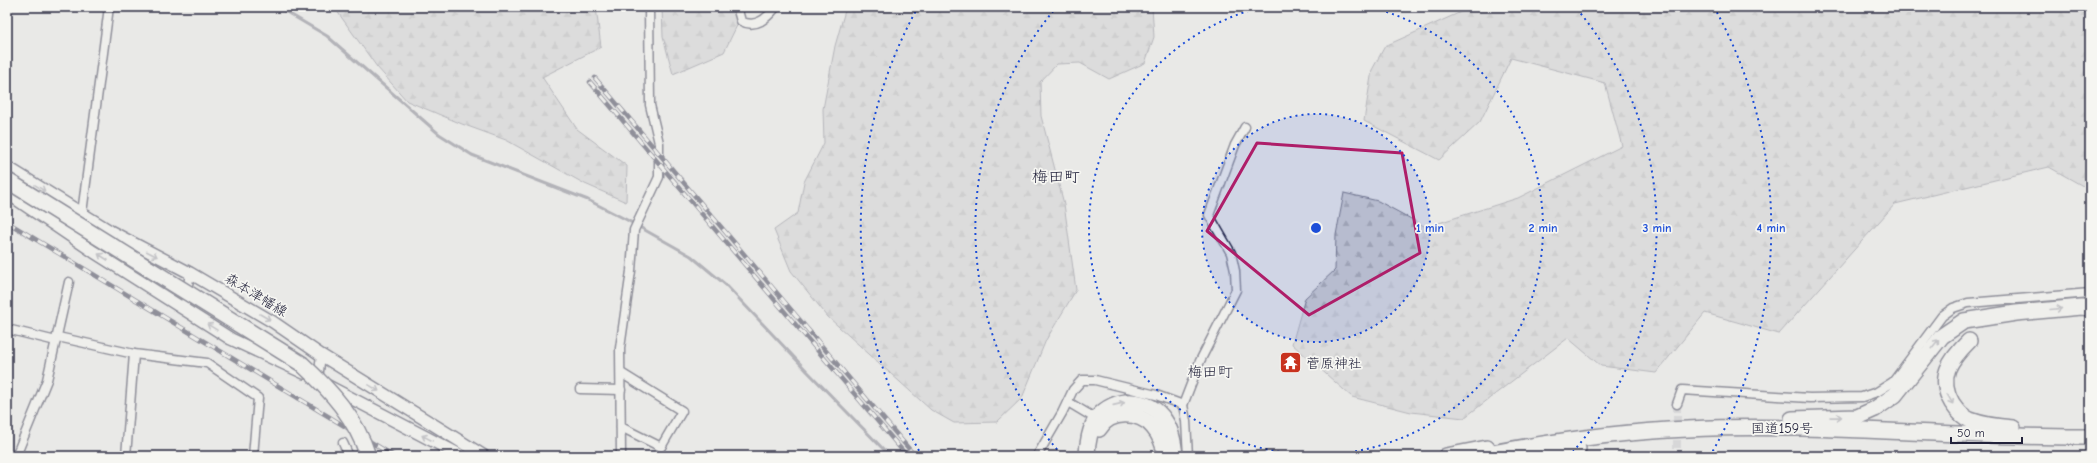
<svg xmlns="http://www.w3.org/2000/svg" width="2097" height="463" font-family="'Comic Neue','Klee One',sans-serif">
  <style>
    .forest { fill: url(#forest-firs); stroke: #777784 }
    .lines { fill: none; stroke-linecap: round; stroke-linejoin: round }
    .stream { stroke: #71717f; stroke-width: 3 }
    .street-tunnel { stroke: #c1c1c5; stroke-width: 8; stroke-dasharray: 8 4; stroke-linecap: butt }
    .street-casing { stroke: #22223b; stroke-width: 11 }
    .secondary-casing { stroke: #22223b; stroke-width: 14 }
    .highway-casing { stroke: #22223b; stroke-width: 18 }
    .street { stroke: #f6f6f2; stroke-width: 8 }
    .secondary { stroke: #f6f6f2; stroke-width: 11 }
    .highway { stroke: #f6f6f2; stroke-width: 15 }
    .rail-casing { stroke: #22223b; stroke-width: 4.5 }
    .rail { stroke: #f6f6f2; stroke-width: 3; stroke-dasharray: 9; stroke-linecap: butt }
    .highway-bridge-casing { stroke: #22223b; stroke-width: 18; stroke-linecap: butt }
    .highway-bridge { stroke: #f6f6f2; stroke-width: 15 }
    .oneway { stroke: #9797a0 }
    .marked { fill: none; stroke: #c2185b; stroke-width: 3; stroke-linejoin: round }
    .ring { fill: none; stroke: #1d4ed8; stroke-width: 2; stroke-dasharray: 2 4 }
    .labels { text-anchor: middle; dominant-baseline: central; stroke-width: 3.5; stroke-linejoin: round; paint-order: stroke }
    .street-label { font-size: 14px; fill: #22223b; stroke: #f6f6f2 }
    .poi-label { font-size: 14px; fill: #22223b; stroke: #f6f6f2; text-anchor: start }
    .neighbourhood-label { font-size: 15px; fill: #22223b; stroke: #f6f6f2 }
    .quarter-label { font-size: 16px; fill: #22223b; stroke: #f6f6f2 }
    .centre { fill: #1d4ed8; stroke: #f6f6f2; stroke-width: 2 }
    .ring-label { font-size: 12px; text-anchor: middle; font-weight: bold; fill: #1d4ed8; stroke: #f6f6f2; stroke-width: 3.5; stroke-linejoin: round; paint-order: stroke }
  </style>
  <defs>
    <pattern id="forest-firs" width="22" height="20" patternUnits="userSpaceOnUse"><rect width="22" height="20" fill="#ccccce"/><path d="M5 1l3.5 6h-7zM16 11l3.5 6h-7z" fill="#afafb2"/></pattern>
  </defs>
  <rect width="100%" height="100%" fill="#e9e9e7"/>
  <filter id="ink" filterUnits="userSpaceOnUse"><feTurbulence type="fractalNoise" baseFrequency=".025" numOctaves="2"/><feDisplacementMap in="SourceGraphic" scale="8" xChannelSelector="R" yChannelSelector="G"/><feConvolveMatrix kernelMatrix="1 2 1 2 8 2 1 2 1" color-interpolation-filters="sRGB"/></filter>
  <g filter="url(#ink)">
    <g class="forest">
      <path d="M334,7h262l5,40 -59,30 35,52 50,37 -1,36 -41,-18 -79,-44 -44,-16 -55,-23 -30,-34z"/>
      <path d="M662,7h84l-22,45 -51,22 -10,-37z"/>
      <path d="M846,7h306l2,30 -9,26 -36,16 -29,-16 -23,1 -17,18 1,34 23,88 12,86 -30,50 -24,58 -25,24 -43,1 -23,-13 -103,-93 -37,-46 -17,-41 24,-17 6,-31 20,-39 -1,-34 12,-63z"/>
      <path d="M1472,7h618v183l-41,-23 -154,37 -116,130 -74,-21 -49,60 -55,-7 -33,-28 -104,80 -53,-6 -59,-15 -60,-53 13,-46 30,-28 1,-35 8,-42 34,8 48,26 92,-29 104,-52 -17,-63 -94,-25 -31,64 -41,38 -75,-39 8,-51 13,-24z"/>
    </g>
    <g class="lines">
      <path class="stream" d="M278,7l49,29 112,98 33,21 116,45 39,20 64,36 35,29 81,86 83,85"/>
      <path class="street-tunnel" d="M1677,404v52"/>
      <defs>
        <g id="street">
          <path d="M737,7l4,14c15,8 26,-3 35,-14"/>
          <path d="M82,213l27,-206"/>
          <path d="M184,309l6,-36"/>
          <path d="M7,329l49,12"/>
          <path d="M58,337l76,17 73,9 51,35 -5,58"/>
          <path d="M621,373l61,38 -21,36 -40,-20"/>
          <path d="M318,379l3,-24"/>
          <path d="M580,389l41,1"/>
          <path d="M1068,402l30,18"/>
          <path d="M1677,404l5,-14 128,8 52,-1 15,-5 16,-10 49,-66 11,-8 15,-5 122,-10"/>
          <path d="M343,443l6,13"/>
          <path d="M16,456l31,-76 22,-98"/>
          <path d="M126,456l8,-102"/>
          <path d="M621,456l-1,-108 11,-77 3,-41 25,-53v-34l-9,-38 -1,-98"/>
          <path d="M1037,456l25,-43 11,-23 9,-10h13l61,15 27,10"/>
          <path d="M1188,456l-2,-35 -3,-16 17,-44 36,-71 -1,-19 -4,-18 -22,-38 26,-70 10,-18"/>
        </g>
        <g id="secondary">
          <path d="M7,167l103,64 80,42 83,49 48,33 163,101"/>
          <path d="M7,193l87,59 137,87 73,34"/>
          <path d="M326,385l136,71"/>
        </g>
        <g id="highway">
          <path d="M1969,341c-19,19 -32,36 -17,62 4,6 11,14 18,17 13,5 29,7 43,8"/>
          <path d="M1792,419l65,-2 18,-8 20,-14 47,-59 22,-15 52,-8 65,-6 9,1"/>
          <path d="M1099,429c11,-19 40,-18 54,-2 7,8 11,19 13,29"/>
          <path d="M1087,456c0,-11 3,-29 10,-38 17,-22 53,-22 68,3 7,10 9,23 10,35"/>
          <path d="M1446,456l41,-8"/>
          <path d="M1477,456c69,-14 140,-24 211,-27 134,-6 268,9 402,8"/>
          <path d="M1543,456l35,-7"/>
        </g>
      </defs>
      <use href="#street" class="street-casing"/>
      <use href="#secondary" class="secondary-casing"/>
      <use href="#highway" class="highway-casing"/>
      <use href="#street" class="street"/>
      <use href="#secondary" class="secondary"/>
      <use href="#highway" class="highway"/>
      <defs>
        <g id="rail">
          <path d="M595,78l320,378"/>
          <path d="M590,82l317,374"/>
          <path d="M7,222l387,234"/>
        </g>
      </defs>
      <use href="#rail" class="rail-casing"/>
      <use href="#rail" class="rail"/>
      <defs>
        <path id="highway-bridge" d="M8,181l294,183c29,27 54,54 66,92"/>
      </defs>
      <use href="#highway-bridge" class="highway-bridge-casing"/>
      <use href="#highway-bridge" class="highway-bridge"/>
    </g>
    <defs><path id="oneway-shaft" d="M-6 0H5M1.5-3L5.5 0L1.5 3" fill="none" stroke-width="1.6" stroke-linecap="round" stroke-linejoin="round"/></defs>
    <g class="oneway">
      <use href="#oneway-shaft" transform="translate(40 188) rotate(32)"/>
      <use href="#oneway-shaft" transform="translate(152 254) rotate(27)"/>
      <use href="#oneway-shaft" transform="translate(103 257) rotate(-147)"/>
      <use href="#oneway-shaft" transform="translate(2056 309) rotate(-5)"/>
      <use href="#oneway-shaft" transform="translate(265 317) rotate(30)"/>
      <use href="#oneway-shaft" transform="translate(212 327) rotate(-148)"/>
      <use href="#oneway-shaft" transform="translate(1935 344) rotate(-51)"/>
      <use href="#oneway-shaft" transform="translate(374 388) rotate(31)"/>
      <use href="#oneway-shaft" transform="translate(1950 399) rotate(60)"/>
      <use href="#oneway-shaft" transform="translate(1119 404) rotate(-13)"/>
      <use href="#oneway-shaft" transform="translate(1836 417) rotate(-1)"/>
      <use href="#oneway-shaft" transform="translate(427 438) rotate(-152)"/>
    </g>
  </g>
  <path d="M0 0H2097V463H0ZM1257,143l145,10 18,100 -111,62 -102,-84z" fill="#e9e9e7" fill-opacity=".55" fill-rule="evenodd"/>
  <path class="marked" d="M1257,143l145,10 18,100 -111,62 -102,-84z"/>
  <circle cx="1316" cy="228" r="114" fill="#1d4ed8" fill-opacity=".12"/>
  <g class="ring">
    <circle cx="1316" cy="228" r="114"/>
    <path d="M1369 7A227 227 0 1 1 1263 7"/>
    <path d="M1061 454A341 341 0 0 1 1055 9M1577 9A341 341 0 0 1 1571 454"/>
    <path d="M922 456A455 455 0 0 1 918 7M1714 7A455 455 0 0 1 1710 456"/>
  </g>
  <defs>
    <symbol id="temple-square" viewBox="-11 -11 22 22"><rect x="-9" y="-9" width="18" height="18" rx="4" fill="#c8321e" stroke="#f6f6f2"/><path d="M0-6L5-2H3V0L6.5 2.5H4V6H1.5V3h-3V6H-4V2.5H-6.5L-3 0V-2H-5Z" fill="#fff"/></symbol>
  </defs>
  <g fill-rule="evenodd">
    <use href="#temple-square" x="1278" y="350" width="25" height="25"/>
  </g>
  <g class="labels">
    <g class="street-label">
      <text transform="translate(256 295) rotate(31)">森本津幡線</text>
      <text x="1782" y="428">国道159号</text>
    </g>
    <g class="poi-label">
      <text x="1306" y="363">菅原神社</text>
    </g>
    <g class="neighbourhood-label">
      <text x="1210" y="372">梅田町</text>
    </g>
    <g class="quarter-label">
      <text x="1056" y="177">梅田町</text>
    </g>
  </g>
  <circle cx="1316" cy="228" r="6" class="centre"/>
  <g class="ring-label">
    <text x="1430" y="232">1 min</text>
    <text x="1543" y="232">2 min</text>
    <text x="1657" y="232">3 min</text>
    <text x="1771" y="232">4 min</text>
  </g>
  <rect width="2097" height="463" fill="none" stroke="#f6f6f2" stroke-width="24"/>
  <rect x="12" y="12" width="2073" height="439" fill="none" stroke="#22223b" stroke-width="1.5" filter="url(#ink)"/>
  <path d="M1951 437v6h71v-6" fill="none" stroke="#22223b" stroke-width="2"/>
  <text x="1957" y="437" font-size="12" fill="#22223b" stroke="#f6f6f2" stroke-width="3" paint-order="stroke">50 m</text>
</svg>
